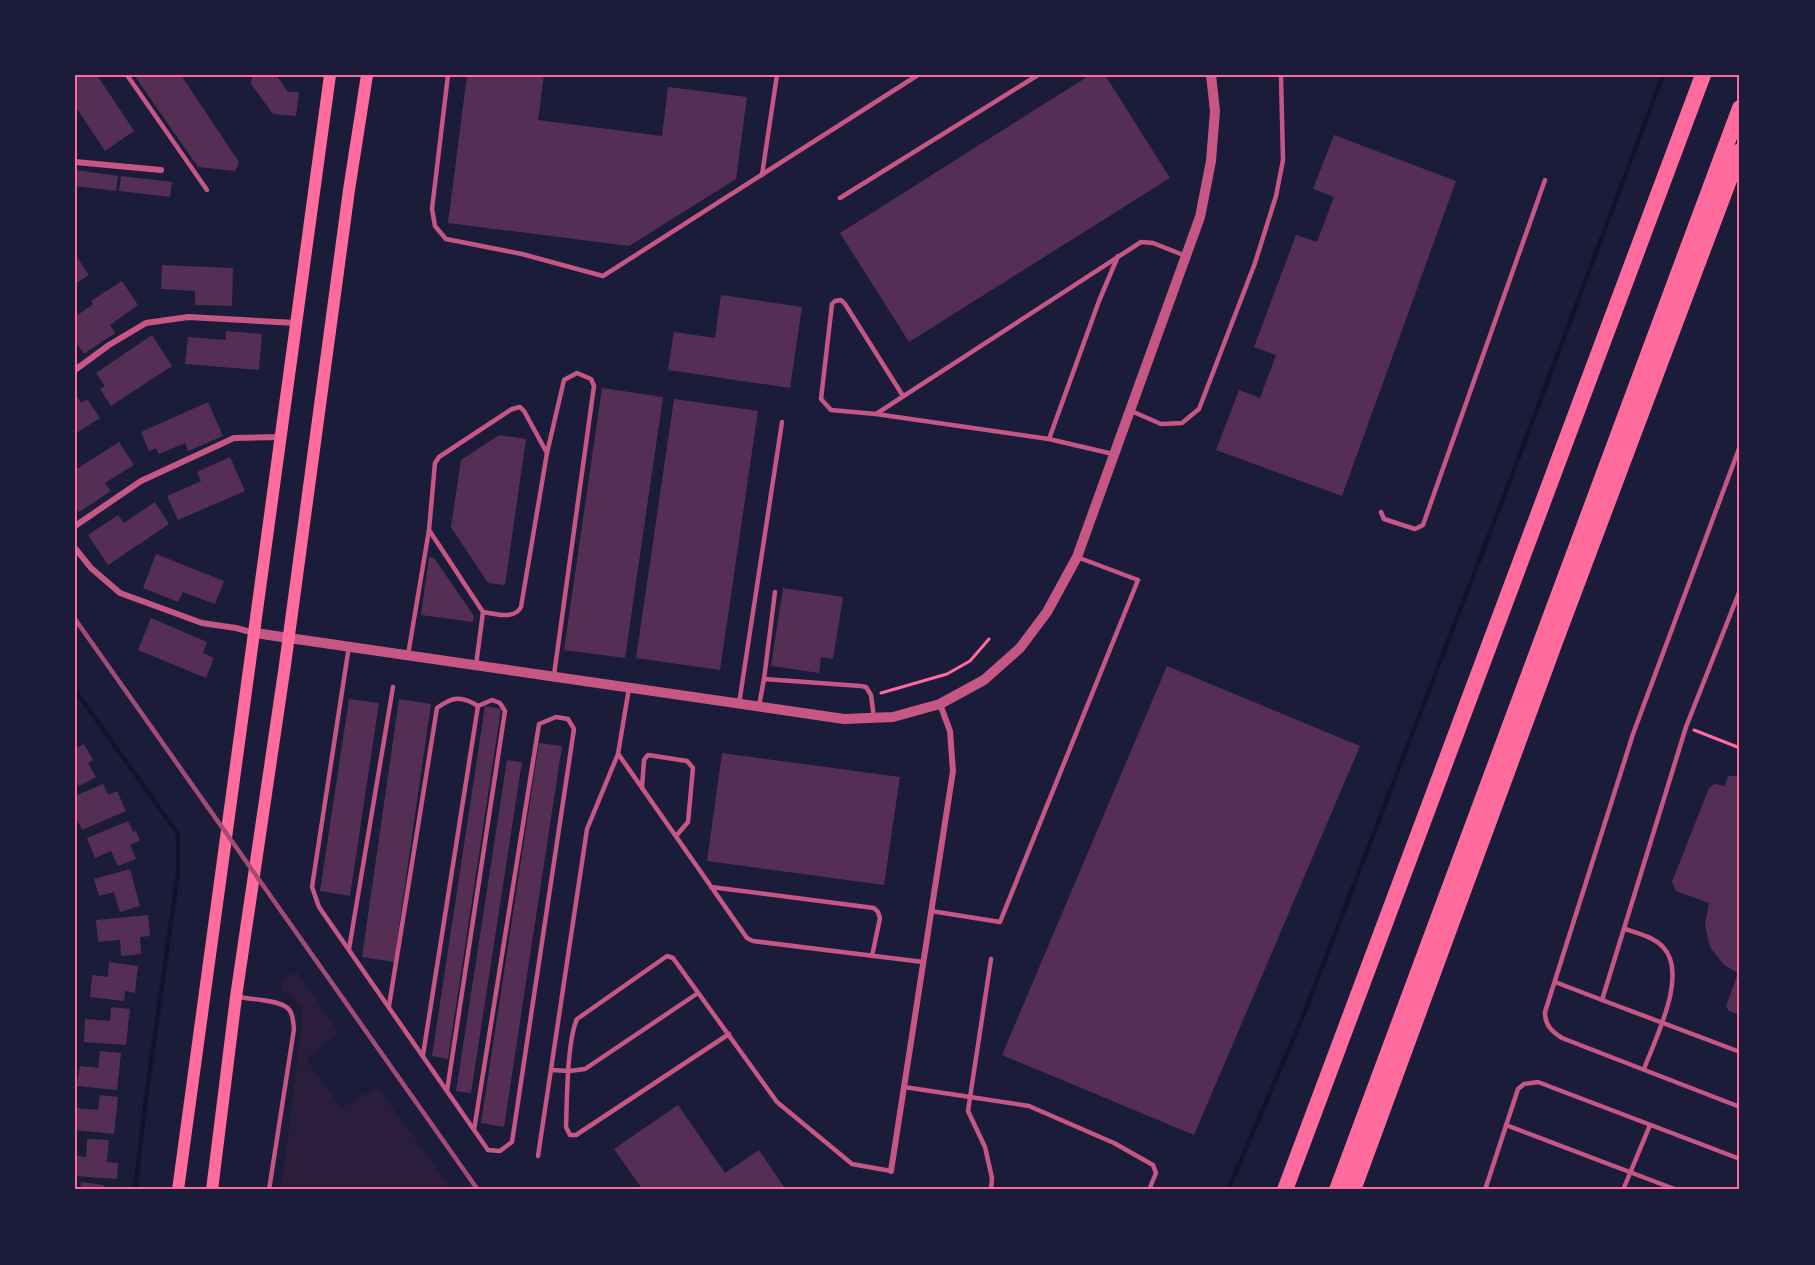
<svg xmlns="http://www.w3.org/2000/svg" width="1815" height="1265" font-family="Raleway,sans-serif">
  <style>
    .green { fill: #2a1e3b }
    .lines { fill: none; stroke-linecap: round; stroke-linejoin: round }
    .stream { stroke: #12122b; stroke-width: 4.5 }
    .building { fill: #542f53 }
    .path { stroke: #ff6b9d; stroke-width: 3 }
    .service { stroke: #c65784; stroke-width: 4.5 }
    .minor { stroke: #c65784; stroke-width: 6 }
    .tertiary { stroke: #c65784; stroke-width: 10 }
    .secondary { stroke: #ff6b9d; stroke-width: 12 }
    .motorway { stroke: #ff6b9d; stroke-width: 16 }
    .rail { stroke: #a44b75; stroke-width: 4.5 }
    .neatline { fill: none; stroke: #ff6b9d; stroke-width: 2 }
  </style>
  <rect width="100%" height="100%" fill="#1b1b3a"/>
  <path class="green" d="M297,972l42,61 -31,24 -1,4 34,47 37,-21 74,103h-171l22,-176c-4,-13 -9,-18 -21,-24l1,-10z"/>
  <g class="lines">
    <g class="stream">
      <path d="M75,690l103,144v39l-32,225 -11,92"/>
      <path d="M1228,1190l76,-176 207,-536 152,-403"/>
    </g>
  </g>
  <g class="building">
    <path d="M80,75h17l37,56 -29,20 -30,-45v-28z"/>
    <path d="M134,75h47l58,87 -4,9 -37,-4z"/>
    <path d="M252,75h24l12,17h11l-3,24 -23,-2 -22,-30z"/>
    <path d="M467,75h77l-6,45 124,16 6,-49 79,10 -11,82 -107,67 -181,-23z"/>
    <path d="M1090,75h15l65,103 -261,164 -69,-109z"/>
    <path d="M1334,135l122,46 -114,315 -126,-46 23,-60 21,8 16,-43 -22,-8 42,-112 21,7 17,-45 -21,-8z"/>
    <path d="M75,170l43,6 -2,15 -41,-5z"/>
    <path d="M121,176l51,6 -2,15 -51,-6z"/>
    <path d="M75,254l14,21 -14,9z"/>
    <path d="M162,265l71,3 -1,38 -37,-1v-14l-34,-2z"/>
    <path d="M122,281l16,24 -28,20 5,8 -31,21 -9,-13v-24l18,-13 -2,-3z"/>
    <path d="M721,295l81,12 -12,81 -122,-18 6,-38 41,6z"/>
    <path d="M226,331l36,3 -3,36 -74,-6 3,-27 38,3z"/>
    <path d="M152,335l20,31 -61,40 -11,-17 5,-3 -9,-13z"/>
    <path d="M602,388l61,9 -38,261 -61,-8z"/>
    <path d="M77,397l4,6 6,-4 13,19 -25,16v-36z"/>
    <path d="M674,399l84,12 -38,259 -84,-12z"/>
    <path d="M208,402l15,34 -35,15 -3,-8 -26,11 -3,-6 -7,3 -8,-19z"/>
    <path d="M499,435l27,4 -21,146 -17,-2 -37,-56 10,-67z"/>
    <path d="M119,442l15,23 -29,18 6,8 -32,21 -4,-6v-36z"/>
    <path d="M230,457l15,34 -67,29 -11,-24 34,-15 -4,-9z"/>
    <path d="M155,502l14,22 -61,41 -20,-30 30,-20 6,8z"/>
    <path d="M156,554l68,27 -9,23 -32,-12 -5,10 -35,-14z"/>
    <path d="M429,557l5,1 40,58 -1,6 -52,-7z"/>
    <path d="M783,588l60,9 -10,62 -12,-2 -2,16 -48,-7z"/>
    <path d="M151,618l56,24 -4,11 11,5 -8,20 -68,-28z"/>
    <path d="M1167,666l193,80 -166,389 -192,-80z"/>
    <path d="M349,699l30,4 -29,193 -30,-5z"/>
    <path d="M399,699l32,5 -37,258 -32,-5z"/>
    <path d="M485,706l16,3 -53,350 -16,-3z"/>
    <path d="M539,743l23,3 -58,381 -23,-4z"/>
    <path d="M84,744l9,16 -5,3 8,14 -17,9 -4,-8v-29z"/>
    <path d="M722,753l178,24 -16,108 -177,-24z"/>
    <path d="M507,760l15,2 -51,331 -15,-2z"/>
    <path d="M1728,776h12v239l-11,-4 -3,-5 12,-33 -14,-8 -14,-18 -5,-22 4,-22 -33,-12 -4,-9 37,-94 5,-4 11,2z"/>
    <path d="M103,784l5,11 9,-4 9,20 -44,19 -7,-15v-19z"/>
    <path d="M128,821l5,11 3,-1 4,10 -10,4 6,14 -18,7 -7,-15 -16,7 -8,-20z"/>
    <path d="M130,869l10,37 -20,6 -6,-20 -15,4 -5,-17z"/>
    <path d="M148,915l2,21 -10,1 1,17 -20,2 -1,-16 -22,2 -2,-22z"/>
    <path d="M109,962l29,4 -3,27 -10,-2 -1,10 -34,-4 2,-22 16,2z"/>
    <path d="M111,1007l19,2 -4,36 -42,-3 1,-23 25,2z"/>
    <path d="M100,1051l21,2 -4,37 -40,-4 3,-20 18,2z"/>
    <path d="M100,1095l18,2 -4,37 -39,-4v-22l23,2z"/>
    <path d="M678,1105l47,68 34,-23 27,40h-143l-29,-41z"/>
    <path d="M87,1139l22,1 -2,22 11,1 -1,16 -42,-3v-20l11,1z"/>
    <path d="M81,1182l23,3v5h-24z"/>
  </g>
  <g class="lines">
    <g class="path">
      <path d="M881,693l66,-19 23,-13 19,-22"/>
      <path d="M1694,730l46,18"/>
    </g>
    <g class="service">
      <path d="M127,75l80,115"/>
      <path d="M448,75l-16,134 3,17 11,13 76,15 81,22 315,-201"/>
      <path d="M762,175l15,-100"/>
      <path d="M840,198l198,-123"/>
      <path d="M903,396l-58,-92 -4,-4 -6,1 -3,3 -11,95 10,11 45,4 265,-172 12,1 33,13"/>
      <path d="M1129,410l32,14 21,-1 17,-14 56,-146 21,-67 7,-36 -2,-85"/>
      <path d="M876,414l173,25 50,-138 19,-45"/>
      <path d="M1049,439l64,15"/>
      <path d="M1740,446l-107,288 -88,278c0,13 6,19 17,26l178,69"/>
      <path d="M547,453l17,-73 13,-7 14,6 3,7 -40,289"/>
      <path d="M1381,512l3,7 31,10 8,-4 122,-345"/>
      <path d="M1740,590l-54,137 -84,273 138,52"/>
      <path d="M349,646l-37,241 7,20 155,223 14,20 12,1 12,-9 62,-413 -6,-10 -12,-2 -17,7 -65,406"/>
      <path d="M408,655l21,-125"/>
      <path d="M476,665l7,-53 -54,-82 6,-67 4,-6 73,-48 8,-2 4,4 23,42 -26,154c-7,13 -24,7 -38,5"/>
      <path d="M764,679l11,-87"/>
      <path d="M739,704l43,-282"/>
      <path d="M759,706l5,-27 97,7 5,1 5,8 3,23"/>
      <path d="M619,755l128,183 6,3 170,21"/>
      <path d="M642,788l2,-28 4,-5 39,6 6,7 -5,54 -12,14"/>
      <path d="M711,887l163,21 4,4 2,6 -8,38"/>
      <path d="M931,911l69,11 138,-342 -61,-23"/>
      <path d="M1625,929c12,4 29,8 38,18 26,27 -8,92 -19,122"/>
      <path d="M349,949l44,-262"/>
      <path d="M1555,982l47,18"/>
      <path d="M238,997c12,2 39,3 48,10 7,4 7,14 8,22l-25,161"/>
      <path d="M389,1006l48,-298c15,-11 24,-13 41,-2"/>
      <path d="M729,1034l-153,101h-6l-4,-8c1,-26 1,-86 11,-108l90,-63 6,2 104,144 75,62 39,7"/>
      <path d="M423,1055l55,-349 14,-6 8,3 5,8 -58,380"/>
      <path d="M551,1070l18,1 16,-2 113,-76"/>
      <path d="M904,1087l125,19 85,37 39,22 3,8 -7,17"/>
      <path d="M1506,1125l171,65"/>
      <path d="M538,1156l49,-327 31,-75 11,-66"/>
      <path d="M991,1190l1,-12 -7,-31 -17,-36 23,-152"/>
      <path d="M1485,1190l33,-101 6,-5 14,-2 202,77"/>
      <path d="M1623,1190l27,-65"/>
    </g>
    <g class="minor">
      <path d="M75,162l86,8"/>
      <path d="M75,370l34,-25 37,-22 42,-6 108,6"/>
      <path d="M75,526l66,-45 93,-43 48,-1"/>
      <path d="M75,548l16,20 29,25 82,30 34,5 18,5"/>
      <path d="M891,1171l62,-400 -3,-40 -10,-27"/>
    </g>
    <path class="tertiary" d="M255,633l589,86 49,-2 47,-13 44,-24 36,-32 27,-36 30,-55 123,-340 11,-56 4,-50 -4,-36"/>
    <g class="secondary">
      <path d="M178,1190l152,-1115"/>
      <path d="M212,1190l24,-193 49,-332 64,-475 18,-115"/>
    </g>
    <g class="motorway">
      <path d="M1285,1190l418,-1115"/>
      <path d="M1337,1190l403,-1082"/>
      <path d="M1353,1190l203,-551 184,-488"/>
    </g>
    <path class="rail" d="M75,619l403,571"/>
  </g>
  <rect width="1815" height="1265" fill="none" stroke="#1b1b3a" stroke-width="153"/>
  <rect x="76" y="76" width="1662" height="1112" class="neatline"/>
</svg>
